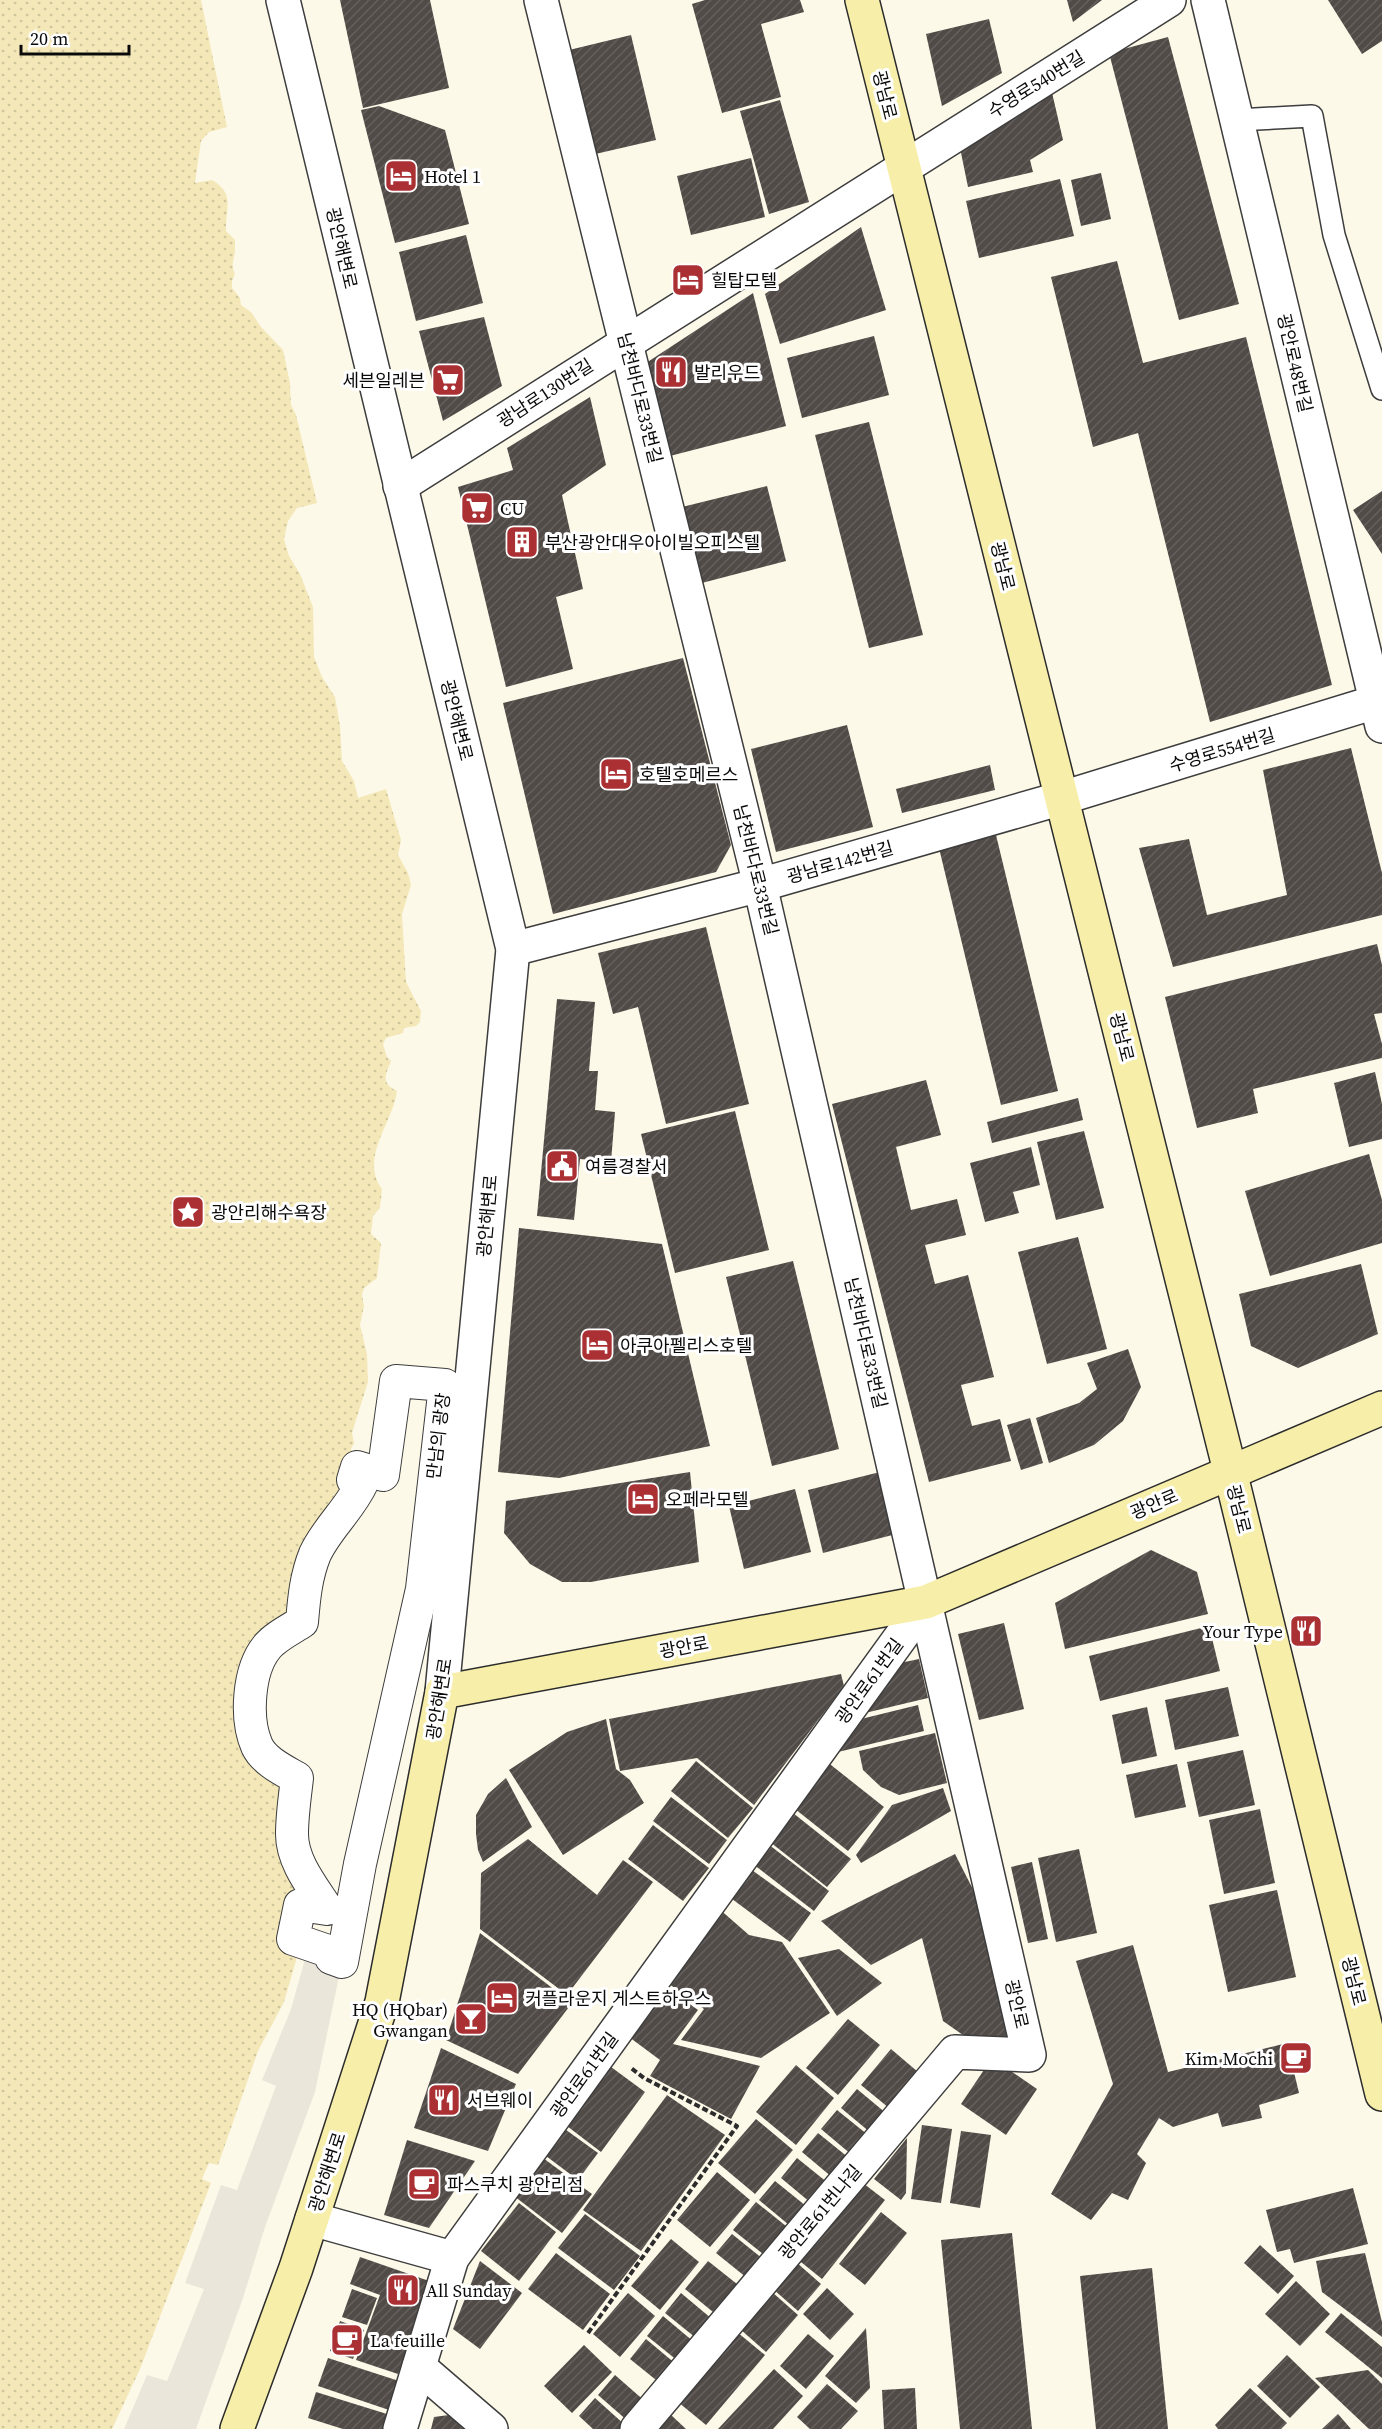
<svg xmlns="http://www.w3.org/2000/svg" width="1382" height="2429" font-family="'Source Serif 4','Noto Sans KR',serif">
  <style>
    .sand { fill: url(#sand-dots) }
    .plaza { fill: #eae6da }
    .building { fill: url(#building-hatch) }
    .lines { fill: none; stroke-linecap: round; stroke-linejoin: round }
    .service-casing { stroke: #3d3d3d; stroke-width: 24 }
    .pedestrian-casing { stroke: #3d3d3d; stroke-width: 34 }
    .minor-casing { stroke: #3d3d3d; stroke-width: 36 }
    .tertiary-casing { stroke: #3d3d3d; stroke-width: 36 }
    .secondary-casing { stroke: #2c2c2c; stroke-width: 36 }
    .path { stroke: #2c2c2c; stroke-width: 4; stroke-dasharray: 6 3; stroke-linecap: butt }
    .service { stroke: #fff; stroke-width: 21 }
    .pedestrian { stroke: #fff; stroke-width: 32 }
    .minor { stroke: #fff; stroke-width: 33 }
    .tertiary { stroke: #fff; stroke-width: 33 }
    .secondary { stroke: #f7efa9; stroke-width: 33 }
    .labels { text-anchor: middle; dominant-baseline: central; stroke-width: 6; stroke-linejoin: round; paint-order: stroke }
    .street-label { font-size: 18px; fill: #0a0a0a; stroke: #fff }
    .poi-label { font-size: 18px; fill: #0a0a0a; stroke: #fff; text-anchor: start }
  </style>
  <defs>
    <pattern id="sand-dots" width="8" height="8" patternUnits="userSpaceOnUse" patternTransform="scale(1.5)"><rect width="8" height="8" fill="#f4e8b9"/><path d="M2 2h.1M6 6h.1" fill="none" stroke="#d0c69e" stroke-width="1.8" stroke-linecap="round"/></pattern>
    <pattern id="building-hatch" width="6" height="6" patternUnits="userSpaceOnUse" patternTransform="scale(1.5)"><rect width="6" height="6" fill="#514b47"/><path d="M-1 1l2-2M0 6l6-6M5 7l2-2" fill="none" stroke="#65605d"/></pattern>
  </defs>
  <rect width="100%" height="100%" fill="#fdf9e8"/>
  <path class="sand" d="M0,0h201l26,127 -18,5 -8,9 -6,42 17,-3c24,14 13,28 14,51l9,9c0,3 0,6 0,10 0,9 -5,13 0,24l-3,7v7l8,10 1,7 10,7 10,15 22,23 7,33 1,22 5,10 21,88 -20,5 -9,13 -4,18 5,17 11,18 13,33 1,50 8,20 13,20 5,29 2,35 12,20 4,17 28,-9 15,51 -3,15 10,18 3,12 -9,29 4,68 15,29 -1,11 -4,4 -12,2 -1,5 -17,5 -3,6 4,13 4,4c-5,13 -11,22 6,30 -4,32 -38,67 -15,98l-2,19 -7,8 -2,18 10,9 -4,35 -13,10 -2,7 2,11 -4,19 7,29 1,28 -16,51 2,10 -3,6 6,18 -52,118 -37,60 -18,68 47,65 4,127 -4,52 -13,45 -26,49 -40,114 -9,-2 -7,16 9,4 -71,186 -28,60h-112z"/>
  <path class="plaza" d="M307,1952l35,10 -27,130 -50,135 -22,71 -47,131h-72l23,-54 20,6 37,-92 -19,-6 36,-98 16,5 39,-104 -14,-6 29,-71z"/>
  <g class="building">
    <path d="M340,0h90l19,88 -86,20z"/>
    <path d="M705,0h95l4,12 -43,12 20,73 -59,16 -30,-109z"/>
    <path d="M1067,0h35l-29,22z"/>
    <path d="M1328,0h54v41l-20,13z"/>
    <path d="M989,19l13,54 -60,33 -16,-72z"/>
    <path d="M631,35l25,105 -65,15 -26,-104z"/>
    <path d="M1168,37l71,267 -60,16 -70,-267z"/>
    <path d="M1050,84l13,56 -33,20 3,12 -65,15 -8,-39z"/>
    <path d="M780,100l29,102 -40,12 -29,-103z"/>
    <path d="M379,106l66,24 24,94 -74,19 -34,-133z"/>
    <path d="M751,158l14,59 -74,18 -14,-59z"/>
    <path d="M1101,173l10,46 -30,7 -10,-46z"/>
    <path d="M1060,179l14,57 -95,22 -13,-57z"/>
    <path d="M861,227l25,83 -106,34 -15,-50z"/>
    <path d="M466,235l17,68 -67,18 -17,-69z"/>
    <path d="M1117,261l26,102 103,-26 86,348 -122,37 -72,-289 -45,14 -42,-170z"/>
    <path d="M753,293l33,133 -120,31 -23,-92z"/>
    <path d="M484,317l18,69 -59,35 -24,-90z"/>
    <path d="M874,336l15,59 -87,23 -15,-60z"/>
    <path d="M590,397l16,68 -44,30 21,94 -27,8 17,72 -67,18 -48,-200 55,-17 -6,-22z"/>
    <path d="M869,422l54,213 -54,13 -54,-213z"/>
    <path d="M767,486l19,75 -88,23 -20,-76z"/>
    <path d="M1382,491v63l-29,-44z"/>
    <path d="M683,658l48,187 -15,27 -163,42 -50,-211z"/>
    <path d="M847,725l26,102 -97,25 -25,-103z"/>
    <path d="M1351,748l31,125v42l-209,52 -34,-119 50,-9 18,76 80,-20 -24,-125z"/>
    <path d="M990,765l5,25 -93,23 -6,-24z"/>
    <path d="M996,835l62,256 -57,14 -62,-257z"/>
    <path d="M706,927l43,177 -83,20 -28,-117 -25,7 -15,-61z"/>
    <path d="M1377,944l5,21v48l-8,1 8,30v14l-129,31 5,24 -61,15 -32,-131z"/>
    <path d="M557,999l38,3 -6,69h9l-3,39 20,2 -4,50 -31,-3 -6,61 -37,-4z"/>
    <path d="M1375,1072l7,32v35l-33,8 -15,-64z"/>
    <path d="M926,1080l15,55 -45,12 15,63 46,-11 9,36 -41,10 10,39 33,-9 26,102 -33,8 11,41 28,-7 11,42 -82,21 -97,-378z"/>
    <path d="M1078,1098l5,22 -91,23 -5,-21z"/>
    <path d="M735,1111l34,139 -94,23 -34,-139z"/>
    <path d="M1084,1131l20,77 -48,12 -19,-78z"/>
    <path d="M1031,1147l9,38 -27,7 6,21 -34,9 -15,-59z"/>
    <path d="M1369,1154l13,46v43l-112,33 -25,-85z"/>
    <path d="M519,1228l143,16 48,202 -151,32 -61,-6z"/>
    <path d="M1078,1237l29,112 -60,15 -29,-112z"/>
    <path d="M793,1261l46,188 -67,17 -46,-189z"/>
    <path d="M1361,1264l17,70 -80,34 -47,-22 -12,-52z"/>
    <path d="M1128,1349l13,38 -18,34 -29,24 -45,18 -13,-45 43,-15 18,-14 -10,-26z"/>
    <path d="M1030,1418l13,45 -22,7 -14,-45z"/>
    <path d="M884,1471l16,62 -77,20 -15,-63z"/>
    <path d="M690,1472l9,90 -108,20h-29l-32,-18 -26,-31 2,-32z"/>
    <path d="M795,1489l16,63 -67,17 -15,-63z"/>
    <path d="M1151,1550l46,22 11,42 -143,35 -10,-46z"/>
    <path d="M1004,1623l20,86 -45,11 -21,-86z"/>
    <path d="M1209,1626l11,45 -120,30 -11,-45z"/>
    <path d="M919,1659l9,39 -63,15 35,-50z"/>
    <path d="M841,1674l3,12 -90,119 -57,-47 -77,13 -11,-52z"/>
    <path d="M1228,1687l11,49 -64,14 -10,-50z"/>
    <path d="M918,1705l6,26 -90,22 27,-34z"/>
    <path d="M1147,1707l10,49 -35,8 -10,-49z"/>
    <path d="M606,1719l10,50 14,11 14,23 -81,52 -54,-85 58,-38z"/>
    <path d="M935,1733l12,50 -48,12 -18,-8 -18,-17 -4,-19z"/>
    <path d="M1243,1750l12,55 -56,12 -12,-55z"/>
    <path d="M696,1761l57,47 -25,30 -57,-47z"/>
    <path d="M826,1761l58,46 -36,44 -58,-46z"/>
    <path d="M1177,1764l9,43 -51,11 -9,-43z"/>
    <path d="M506,1778l26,49 -49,35 -5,-12 -2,-16v-19l12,-21z"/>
    <path d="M943,1788l8,23 -90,52 -5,-8 36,-50z"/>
    <path d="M671,1797l56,43 -18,24 -56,-43z"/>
    <path d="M1260,1809l15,74 -51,11 -15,-74z"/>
    <path d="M793,1813l58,46 -24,28 -57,-45z"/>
    <path d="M653,1825l56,43 -26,33 -55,-42z"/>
    <path d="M528,1839l69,56 26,-35 30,22 -86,113 -87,-66 1,-56z"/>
    <path d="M768,1844l61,47 -15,20 -61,-47z"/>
    <path d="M1079,1849l18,84 -41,9 -18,-84z"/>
    <path d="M955,1854l26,51 32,133 -33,9 -37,-26 -21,-83 -51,27 -50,-44z"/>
    <path d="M1032,1862l16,77 -20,4 -17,-76z"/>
    <path d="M745,1865l66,48 -21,29 -66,-49z"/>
    <path d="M1277,1890l19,87 -68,15 -19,-87z"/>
    <path d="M717,1907l32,28 33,7 48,71 -69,45 -80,-18 23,-31 -39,-28z"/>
    <path d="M480,1933l92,70 -54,71 -72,-34z"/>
    <path d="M1133,1945l35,127 119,-29 12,50 -40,12 3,13 -40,9 -4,-14 -45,14 -14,-9 -22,36 9,9 -18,37 -16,-7 -21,27 -40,-26 62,-110 -37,-123z"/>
    <path d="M839,1949l43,34 -45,33 -39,-58z"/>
    <path d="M662,1984l36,26 -25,34 87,22 -29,53 -81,-43 10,-16 -35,-26z"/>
    <path d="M848,2019l32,26 -42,50 -32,-27z"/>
    <path d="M441,2048l75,36 -28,67 -74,-23z"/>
    <path d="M891,2049l27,23 -29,36 -28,-23z"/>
    <path d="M992,2058l45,31 -31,46 -45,-31z"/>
    <path d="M607,2064l38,28 -44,60 -38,-29z"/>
    <path d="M796,2065l38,33 -38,47 -40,-33z"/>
    <path d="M857,2089l30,25 -16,19 -30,-25z"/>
    <path d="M667,2095l58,40 -84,116 -58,-41z"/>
    <path d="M837,2110l31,25 -16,20 -31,-26z"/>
    <path d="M756,2119l37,31 -38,44 -37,-31z"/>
    <path d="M922,2125l30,4 -11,74 -30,-4z"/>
    <path d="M562,2127l36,26 -20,27 -36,-27z"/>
    <path d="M961,2131l30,4 -11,73 -30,-5z"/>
    <path d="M818,2133l31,25 -16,20 -31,-26z"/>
    <path d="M907,2138l-1,55 -5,7 -27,-21z"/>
    <path d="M407,2140l68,21 -46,67 -45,-13z"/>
    <path d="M543,2158l49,36 -30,39 -48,-37z"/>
    <path d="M797,2158l31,25 -17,20 -30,-25z"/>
    <path d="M717,2172l33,28 -40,47 -33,-27z"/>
    <path d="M859,2180l26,20 -63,79 -26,-21z"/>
    <path d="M775,2181l31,25 -17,19 -30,-25z"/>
    <path d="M1353,2188l15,56 -74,19 -4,-14 -13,3 -11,-42z"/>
    <path d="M756,2202l30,24 -23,28 -30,-24z"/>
    <path d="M519,2203l37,29 -37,49 -38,-30z"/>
    <path d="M881,2212l26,21 -42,52 -26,-21z"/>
    <path d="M585,2214l55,42 -26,34 -56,-42z"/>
    <path d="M1012,2233l20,196h-72l-19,-189z"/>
    <path d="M732,2234l31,25 -16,19 -31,-25z"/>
    <path d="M671,2239l28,23 -39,48 -29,-24z"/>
    <path d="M1260,2245l34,31 -16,18 -34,-31z"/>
    <path d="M556,2253l54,41 -27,36 -55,-41z"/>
    <path d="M1365,2253l17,69v15l-60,-45 -6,-31z"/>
    <path d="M360,2257l72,25 -34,92 -42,-14 24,-65 -30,-11z"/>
    <path d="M480,2261l42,32 -42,56 -27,-20z"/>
    <path d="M708,2261l29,23 -24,28 -28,-23z"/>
    <path d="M796,2262l25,22 -23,27 -25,-22z"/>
    <path d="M1152,2268l16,161h-72l-16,-153z"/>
    <path d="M1296,2281l34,33 -30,32 -35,-32z"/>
    <path d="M827,2288l27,26 -24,26 -27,-26z"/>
    <path d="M352,2289l25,9 -10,27 -25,-8z"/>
    <path d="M772,2292l26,23 -32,37 -26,-23z"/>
    <path d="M628,2293l27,23 -35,41 -27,-23z"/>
    <path d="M681,2293l31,26 -16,19 -31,-25z"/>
    <path d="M1341,2313l41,34v31l-57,-46z"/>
    <path d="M663,2316l31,26 -16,19 -31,-25z"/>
    <path d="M340,2321l24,9 -11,29 -23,-8z"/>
    <path d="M866,2328l4,60 -14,15 -31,-27z"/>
    <path d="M737,2332l28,23 -59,70 -28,-23z"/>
    <path d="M808,2334l26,22 -28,33 -26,-23z"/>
    <path d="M646,2339l31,26 -16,19 -31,-25z"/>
    <path d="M584,2345l28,27 -40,41 -28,-27z"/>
    <path d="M1287,2355l33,32 -30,31 -33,-32z"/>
    <path d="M328,2358l71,23 -10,29 -71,-24z"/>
    <path d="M774,2369l29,27 -30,33h-55z"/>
    <path d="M1368,2370l14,14v45h-13l-54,-51z"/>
    <path d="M615,2375l32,28 -18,19 -31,-27z"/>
    <path d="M827,2384l31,27 -17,18h-31l-13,-12z"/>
    <path d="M915,2388l2,41h-33l-2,-39z"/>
    <path d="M1250,2388l37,35 -6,6h-63l-3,-4z"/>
    <path d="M316,2392l71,22 -4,15h-40l-35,-11z"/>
    <path d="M595,2398l30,27 -4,4h-28l-14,-13z"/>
    <path d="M456,2414l17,15h-42l3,-12z"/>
    <path d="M670,2414l16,15h-29z"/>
    <path d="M1338,2414l13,15h-29z"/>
  </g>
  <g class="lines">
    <defs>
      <path id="service" d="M1237,120l75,-4 22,119 48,154"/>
      <path id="pedestrian" d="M396,1381l49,4 -23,204 -62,275 -18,98 -11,-4v-6l-38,-13 7,-34 27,4c-14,-22 -35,-47 -35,-75 0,-19 3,-38 5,-56 -14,-8 -33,-17 -40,-32 -12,-27 -9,-76 10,-99 8,-10 24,-18 35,-25 2,-24 4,-46 13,-68 12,-26 35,-45 47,-71l-9,-3 4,-13 26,8z"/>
      <g id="minor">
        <path d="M541,0l219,885 269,1170 -74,-3 -318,377"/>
        <path d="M1208,0l174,726"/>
        <path d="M400,486l769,-486"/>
        <path d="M513,949l247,-64 302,-87 320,-98"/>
        <path d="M312,2219l140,39"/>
        <path d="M419,2367l72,62"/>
        <path d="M400,2429l52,-171 474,-656"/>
      </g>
      <path id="tertiary" d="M283,0l230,949 -71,743"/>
      <g id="secondary">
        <path d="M862,0l368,1471 152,623"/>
        <path d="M237,2429l59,-161 86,-266 60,-310 484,-90 456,-194"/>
      </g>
    </defs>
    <use href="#service" class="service-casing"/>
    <use href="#pedestrian" class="pedestrian-casing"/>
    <use href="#minor" class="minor-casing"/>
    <use href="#tertiary" class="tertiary-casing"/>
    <use href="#secondary" class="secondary-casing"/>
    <path class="path" d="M588,2333l149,-207 -93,-48 -13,-10"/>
    <use href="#service" class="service"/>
    <use href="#pedestrian" class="pedestrian"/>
    <use href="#minor" class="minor"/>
    <use href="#tertiary" class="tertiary"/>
    <use href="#secondary" class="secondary"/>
  </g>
  <defs>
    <symbol id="hotel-square" viewBox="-11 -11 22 22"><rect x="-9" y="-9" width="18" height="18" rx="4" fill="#ab3034" stroke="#fff"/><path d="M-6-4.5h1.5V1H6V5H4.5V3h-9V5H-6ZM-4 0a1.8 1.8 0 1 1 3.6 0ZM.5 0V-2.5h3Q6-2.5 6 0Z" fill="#fff"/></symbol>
    <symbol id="restaurant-square" viewBox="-11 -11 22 22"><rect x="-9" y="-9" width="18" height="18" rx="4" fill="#ab3034" stroke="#fff"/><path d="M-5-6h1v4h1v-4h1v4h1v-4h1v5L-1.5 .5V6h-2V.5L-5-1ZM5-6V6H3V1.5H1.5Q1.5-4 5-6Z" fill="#fff"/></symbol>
    <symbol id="supermarket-square" viewBox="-11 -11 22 22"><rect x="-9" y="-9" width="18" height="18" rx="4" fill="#ab3034" stroke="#fff"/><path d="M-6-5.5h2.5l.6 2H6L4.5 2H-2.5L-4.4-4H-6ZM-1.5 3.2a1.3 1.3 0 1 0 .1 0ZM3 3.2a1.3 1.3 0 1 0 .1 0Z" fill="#fff"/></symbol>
    <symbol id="building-square" viewBox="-11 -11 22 22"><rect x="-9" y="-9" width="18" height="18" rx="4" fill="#ab3034" stroke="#fff"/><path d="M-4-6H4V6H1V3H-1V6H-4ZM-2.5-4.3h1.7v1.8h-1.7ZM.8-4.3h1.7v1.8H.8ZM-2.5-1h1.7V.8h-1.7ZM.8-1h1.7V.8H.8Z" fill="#fff"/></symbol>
    <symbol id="civic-square" viewBox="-11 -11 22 22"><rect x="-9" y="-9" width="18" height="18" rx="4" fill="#ab3034" stroke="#fff"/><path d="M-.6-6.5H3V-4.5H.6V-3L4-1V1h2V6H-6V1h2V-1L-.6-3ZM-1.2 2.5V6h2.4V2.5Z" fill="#fff"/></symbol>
    <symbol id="sight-square" viewBox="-11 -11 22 22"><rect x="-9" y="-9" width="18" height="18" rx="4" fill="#ab3034" stroke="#fff"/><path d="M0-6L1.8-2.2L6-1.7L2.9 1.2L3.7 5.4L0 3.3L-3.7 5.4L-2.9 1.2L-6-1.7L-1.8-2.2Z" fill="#fff"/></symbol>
    <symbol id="bar-square" viewBox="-11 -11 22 22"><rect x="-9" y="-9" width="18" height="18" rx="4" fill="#ab3034" stroke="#fff"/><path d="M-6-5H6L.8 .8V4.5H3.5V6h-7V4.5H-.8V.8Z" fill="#fff"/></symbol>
    <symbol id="cafe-square" viewBox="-11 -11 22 22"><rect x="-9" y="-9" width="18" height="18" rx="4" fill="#ab3034" stroke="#fff"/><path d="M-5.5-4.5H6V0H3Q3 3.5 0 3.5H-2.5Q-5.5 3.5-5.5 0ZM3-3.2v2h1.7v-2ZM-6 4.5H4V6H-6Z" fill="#fff"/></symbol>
  </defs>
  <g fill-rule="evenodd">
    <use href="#hotel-square" x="382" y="157" width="38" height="38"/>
    <use href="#hotel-square" x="669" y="261" width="38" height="38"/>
    <use href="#restaurant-square" x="652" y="353" width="38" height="38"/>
    <use href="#supermarket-square" x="429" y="361" width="38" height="38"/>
    <use href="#supermarket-square" x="458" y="489" width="38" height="38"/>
    <use href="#building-square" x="503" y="523" width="38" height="38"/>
    <use href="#hotel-square" x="597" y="755" width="38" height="38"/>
    <use href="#civic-square" x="543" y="1147" width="38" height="38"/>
    <use href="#sight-square" x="169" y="1193" width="38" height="38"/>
    <use href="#hotel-square" x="578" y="1326" width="38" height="38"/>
    <use href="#hotel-square" x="624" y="1480" width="38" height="38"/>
    <use href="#restaurant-square" x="1287" y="1612" width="38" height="38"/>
    <use href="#hotel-square" x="483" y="1979" width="38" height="38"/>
    <use href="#bar-square" x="452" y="2000" width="38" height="38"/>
    <use href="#cafe-square" x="1277" y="2039" width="38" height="38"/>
    <use href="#restaurant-square" x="425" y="2081" width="38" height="38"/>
    <use href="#cafe-square" x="405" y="2165" width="38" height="38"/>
    <use href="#restaurant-square" x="384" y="2271" width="38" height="38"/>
    <use href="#cafe-square" x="328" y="2321" width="38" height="38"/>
  </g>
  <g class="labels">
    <g class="street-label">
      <text transform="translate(1036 84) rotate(-32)">수영로540번길</text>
      <text transform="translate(885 95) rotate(76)">광남로</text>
      <text transform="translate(342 248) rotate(77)">광안해변로</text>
      <text transform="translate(1295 363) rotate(77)">광안로48번길</text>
      <text transform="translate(545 393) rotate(-33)">광남로130번길</text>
      <text transform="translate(640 398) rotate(76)">남천바다로33번길</text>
      <text transform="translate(1003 566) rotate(76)">광남로</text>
      <text transform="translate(457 720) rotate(76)">광안해변로</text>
      <text transform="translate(1222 750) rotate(-17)">수영로554번길</text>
      <text transform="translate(840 862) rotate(-16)">광남로142번길</text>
      <text transform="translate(756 870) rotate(76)">남천바다로33번길</text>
      <text transform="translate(1122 1037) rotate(76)">광남로</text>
      <text transform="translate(487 1216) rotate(-85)">광안해변로</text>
      <text transform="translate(866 1343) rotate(77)">남천바다로33번길</text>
      <text transform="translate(438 1436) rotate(-83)">만남의 광장</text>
      <text transform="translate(1154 1504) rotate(-23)">광안로</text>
      <text transform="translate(1239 1509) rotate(76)">광남로</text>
      <text transform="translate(684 1647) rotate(-11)">광안로</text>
      <text transform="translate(869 1681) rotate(-54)">광안로61번길</text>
      <text transform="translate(439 1699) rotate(-81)">광안해변로</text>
      <text transform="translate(1354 1981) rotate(76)">광남로</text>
      <text transform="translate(1017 2004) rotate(77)">광안로</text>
      <text transform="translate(584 2075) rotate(-54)">광안로61번길</text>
      <text transform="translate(327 2172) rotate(-72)">광안해변로</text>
      <text transform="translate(820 2212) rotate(-50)">광안로61번나길</text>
    </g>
    <g class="poi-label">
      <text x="424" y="176">Hotel 1</text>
      <text x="711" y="280">힐탑모텔</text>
      <text x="694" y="372">발리우드</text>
      <text x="425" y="380" text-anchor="end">세븐일레븐</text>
      <text x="500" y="508">CU</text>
      <text x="545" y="542">부산광안대우아이빌오피스텔</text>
      <text x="639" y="774">호텔호메르스</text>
      <text x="585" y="1166">여름경찰서</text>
      <text x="211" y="1212">광안리해수욕장</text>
      <text x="620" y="1345">아쿠아펠리스호텔</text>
      <text x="666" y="1499">오페라모텔</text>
      <text x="1283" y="1631" text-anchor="end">Your Type</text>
      <text x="525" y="1998">커플라운지 게스트하우스</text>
      <text x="448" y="2009" text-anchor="end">HQ (HQbar)<tspan x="448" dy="21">Gwangan</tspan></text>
      <text x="1273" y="2058" text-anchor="end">Kim Mochi</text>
      <text x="467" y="2100">서브웨이</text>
      <text x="447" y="2184">파스쿠치 광안리점</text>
      <text x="426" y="2290">All Sunday</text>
      <text x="370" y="2340">La feuille</text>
    </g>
  </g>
  <path d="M21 45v9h108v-9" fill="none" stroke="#0a0a0a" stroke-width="3"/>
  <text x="30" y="45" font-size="18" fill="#0a0a0a" stroke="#ffffff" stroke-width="4.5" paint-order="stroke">20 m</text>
</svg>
